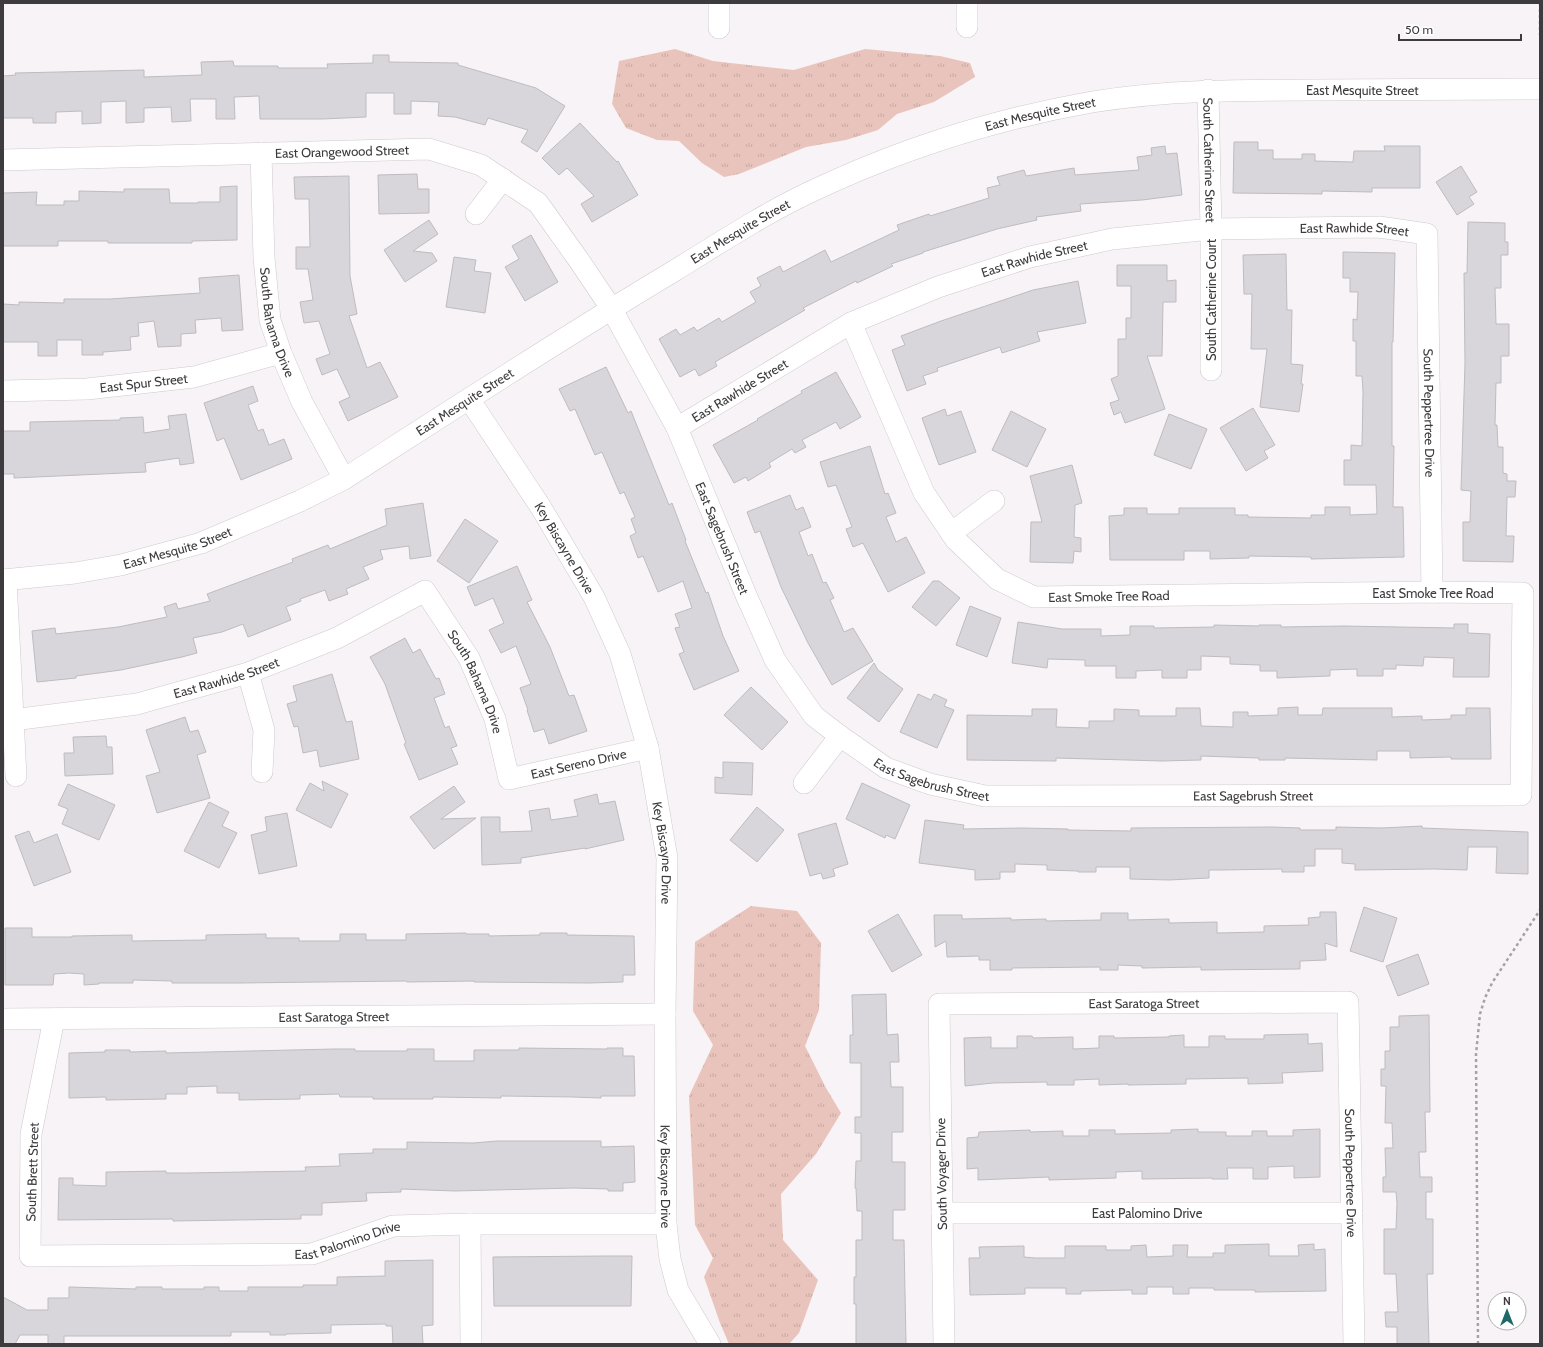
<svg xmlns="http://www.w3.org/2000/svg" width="1543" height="1347" font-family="Cabin,sans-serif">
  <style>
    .grass { fill: url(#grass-tufts) }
    .building { fill: #d8d6db; stroke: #bebcc1 }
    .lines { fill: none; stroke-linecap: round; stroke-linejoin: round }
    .minor-casing { stroke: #cfcacd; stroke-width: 22 }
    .path { stroke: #a5a1a4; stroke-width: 2.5; stroke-dasharray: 3 3; stroke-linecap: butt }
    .minor { stroke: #fff; stroke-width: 21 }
    .labels { text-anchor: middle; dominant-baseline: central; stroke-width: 4; stroke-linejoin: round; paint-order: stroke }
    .street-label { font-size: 13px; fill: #3d3b3d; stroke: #fff }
  </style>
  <defs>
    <pattern id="grass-tufts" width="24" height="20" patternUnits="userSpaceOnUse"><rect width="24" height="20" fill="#e9c4bc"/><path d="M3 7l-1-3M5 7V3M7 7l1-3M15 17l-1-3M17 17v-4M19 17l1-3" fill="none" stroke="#c9a9a2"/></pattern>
  </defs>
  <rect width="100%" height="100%" fill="#f8f3f6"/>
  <g class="grass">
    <path d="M675,49l38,12 81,9 71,-21 75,7 30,7 5,14 -41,25 -37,12 -19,16 -32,10 -40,7 -67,27 -15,3 -22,-14 -23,-22 -22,-1 -31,-12 -14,-24 7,-43z"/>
    <path d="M751,906l46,5 24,32 -2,67 -14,36 21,42 15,25 -25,41 -35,40 2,46 35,40 -19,53 -10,11h-60l-9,-21 -16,-46 9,-19 -18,-33 -6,-129 24,-51 -20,-34 2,-69z"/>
  </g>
  <g class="building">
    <path d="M373,55h16v7l69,1v2l78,23 29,18 -28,46 -16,-10 7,-12 -40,-12 -3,7 -30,-8 -17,-1 1,-14 -28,-1v13h-17v-21h-28v24l-43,2h-63l-1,-23 -25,1 1,22h-19v-20h-26l1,22 -19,1 -1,-15 -27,1v14l-18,1v-22l-25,1v21l-19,1v-13l-26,1v11h-23v-5h-30v-42l13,-1 -1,-2 129,-3v7l58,-2 -1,-13 32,-1 1,5h44v2h50l-1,-4 46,-1z"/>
    <path d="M580,123l37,39 1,-1 20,34 -46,27 -11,-18 13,-8 -27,-28 -8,7 -17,-17z"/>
    <path d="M1234,142h24v8h15v9h29v-5h13v7l38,1 1,-11h31l-1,-5h36v42h-48v4l-50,-1v3l-89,-1z"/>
    <path d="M1165,146l1,8 11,-1 5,42 -40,5 -62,4 1,7 -45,6 1,3 -40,9 -74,23v1l-32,11 2,2 -36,17 -1,-2 -53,27 2,2 -90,52 2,4 -18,10 -4,-7 -15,8 -21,-38 17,-10 4,6 14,-8 3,4 22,-13 3,4 34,-20 -6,-10 11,-6 -4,-8 23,-12 3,6 42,-22 6,12 68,-32 -2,-5 32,-11 1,2 59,-18 -2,-10 13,-3 -3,-8 27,-7 2,6 48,-8 1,7 64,-5 -2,-13 15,-2 -1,-7z"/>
    <path d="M1461,166l16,26 -8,5 5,7 -17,11 -21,-33z"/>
    <path d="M417,174l1,15h11v24l-50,1 -1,-39z"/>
    <path d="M349,176l1,100 7,38 -8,2 18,52 13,-6 18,35 -50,24 -9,-19 11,-5 -13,-28 -15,6 -6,-16 14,-5 -11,-33 -15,2 -4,-21 13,-2 -5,-31h-12v-22h14l-1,-48h-14l-1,-22z"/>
    <path d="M237,186v54l-45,1v2h-84v-2h-50v5h-55v-53l34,-1 -1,13h28v-4h15v-10l45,1v-3h45l1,14h28v-1h22v-15z"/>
    <path d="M429,220l9,14 -25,17 19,2 5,8 -32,21 -21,-32z"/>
    <path d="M1468,222l37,1v19h3v13h-7v33h-6l1,36h13v32h-8v27h-5l-1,42h2l1,22h5v26l4,1v7h9l-1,16h-8l-1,39h8l-1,26 -50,-1v-39h7l1,-31 -10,-1 4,-127 -1,-90h3z"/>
    <path d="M531,235l27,47 -33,19 -20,-34 14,-8 -7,-13z"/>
    <path d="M1343,252l52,1 -2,89h-1v104h2l-1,61h10l1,50 -93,2v-2l-62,-1v2l-39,1v-8h-26v9h-74l-1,-44 15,-1v-7h23v6h32v-6h56v7h13v2l63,1v-3h14v-8h25v8l27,-1 -1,-29h-32v-25h7v-15l11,1 1,-54 -1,-16h-6v-35h-3v-22l4,1 1,-28h-8v-14h-7z"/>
    <path d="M1286,254l1,56h5l-1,54 12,1 -2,19h2l-4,28 -39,-5 7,-58h-16l1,-55h-8l-1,-39z"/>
    <path d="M454,257l22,3 -2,11 17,2 -6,40 -39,-6z"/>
    <path d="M1117,265h50v16l9,-1v22h-13l-1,54h-15l18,53 -40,14 -4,-11 -7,3 -4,-12 9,-3 -8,-21 7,-3v-37h8v-21h5v-32h-14z"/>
    <path d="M239,275l4,55 -21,1 -1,-13 -26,2 1,13 -15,1v12l-23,1 -4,-26 -16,2 1,13 -9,1 1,13 -28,2v3h-21v-15h-25v16h-19v-14h-35v-38l16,1v-3l45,1v-4h46l90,-6 -1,-15z"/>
    <path d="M1078,281l8,42 -49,9 3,9 -38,12 -2,-6 -63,21 1,3 -15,5 3,8 -19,7 -15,-41 13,-5 -4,-9 40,-15 92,-31z"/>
    <path d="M606,367l22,46 3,-2 38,94 3,-2 14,37 -1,1 21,52 2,-1 15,44 16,35 -45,19 -15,-36 5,-2 -9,-24 5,-1 -5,-13 17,-6 -9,-27 -25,11 -15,-36 -5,2 -8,-22 6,-3 -5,-14 4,-2 -11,-25 -4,2 -18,-42 -7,3 -20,-46 -5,2 -11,-22z"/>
    <path d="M836,372l25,45 -21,12 -4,-7 -34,18 4,7 -11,6 -3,-4 -23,14 2,4 -23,14 -2,-4 -12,6 -21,-38 45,-25 -1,-1 45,-26 -1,-2z"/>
    <path d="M253,386l5,15 -10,4 10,26 5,-2 6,16 15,-6 8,20 -51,21 -17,-42 -7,3 -13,-38z"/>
    <path d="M1253,408l22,37 -11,6 4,7 -22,13 -26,-43z"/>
    <path d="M945,409l2,7 14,-5 15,41 -37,13 -17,-47z"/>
    <path d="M1011,411l35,18 -19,38 -35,-17z"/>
    <path d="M186,414l8,49 -14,2 -1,-7 -34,5 1,9 -132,6v-4h-11v-43h27v-9l90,-2v-2l23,-1 1,16 26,-4 -2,-13z"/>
    <path d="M1169,414l38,15 -16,40 -37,-14z"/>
    <path d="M870,446l15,48 3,-1 8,20 -10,4 10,25 10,-5 19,36 -37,19 -25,-49 -10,4 -7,-18 6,-2 -16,-42 -8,2 -8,-25z"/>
    <path d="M1072,465l10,38 -7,2 -1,32 7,1v14l-7,-1 -1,12 -43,-1 1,-40h11l-12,-46z"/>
    <path d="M790,495l6,15 7,-3 8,20 -12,5 9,24 4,-2 11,29 3,-1 8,16 -4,2 14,32 9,-4 20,33 -41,24 -24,-42 -27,-56 -21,-56 -5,2 -8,-21z"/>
    <path d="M423,503l8,53 -21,3 -1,-13 -29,4 3,9 -20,8 6,12 -23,10 2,5 -19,7 -4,-11 -25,9 1,2 -15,6 5,13 -43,17 -5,-13 -21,8 -29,6 4,15 -15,4 -61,13 -45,6v2l-39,4 -5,-51 23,-3 1,6 62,-7 49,-10 -3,-10 12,-4 2,6 32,-8 -3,-7 86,-32 -1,-3 36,-14 2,4 57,-24 -2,-16z"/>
    <path d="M465,519l33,22 -29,42 -32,-22z"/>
    <path d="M517,566l15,34 -5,2 23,45 19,49 5,-1 13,36 -38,13 -5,-15 -10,3 -7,-22h1l-8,-22 11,-4 -15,-38 -15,7 -12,-23 15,-7 -11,-25 -18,8 -8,-19z"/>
    <path d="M933,581h6l21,17 -24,28 -24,-19z"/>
    <path d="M970,606l31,12 -14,39 -31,-12z"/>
    <path d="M1018,622l44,7h39v7l29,-1v-9h24v2l60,-1v-2l45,1v-1h22v2l63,-1 110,2v-4h14v9l22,1 -1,43h-36l1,-19 -30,-1 -1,9 -27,-1v4h-13v7h-26v-7l-27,1v6l-53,2v-7h-17v-6l-30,-1v-7l-29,-1v14h-14v8h-25v-8l-26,1v7h-20v-12h-31v-6l-37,-1 -1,9 -35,-5z"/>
    <path d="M405,638l8,15 7,-4 16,30 3,-1 6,16 -11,4 11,30 4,-2 8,20 -6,2 7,16 -39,16 -15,-36 2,-1 -21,-59 -15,-27z"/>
    <path d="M874,663l4,7 25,19 -24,33 -32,-24z"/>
    <path d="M332,674l14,48 6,-1 7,38 -39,8 -3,-17 -14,3 -5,-27 -4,1 -7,-23 10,-3 -4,-15z"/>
    <path d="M751,687l37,35 -26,28 -38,-35z"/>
    <path d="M918,694l13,6 3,-6 13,6 -3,6 10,4 -17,38 -37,-16z"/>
    <path d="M1298,707v8h24l1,-7h69v9l30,-1v4l29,-1v-4h15v-7h24l1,51h-40v-2l-41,1v-7h-33v9l-92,-2v2h-26v-2l-58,-2v4l-39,1 -106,-3v3l-89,-1v-45l65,1v-7h25l-1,18 33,1v-7h25v-12l25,1v6h37v-8h24l1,18 32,1v-15h15v4l30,-1v-7z"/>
    <path d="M185,717l5,15 8,-2 8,22 -9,3 13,43 -53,15 -11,-37 14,-4 -14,-42z"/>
    <path d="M106,736l1,11h5l1,27 -48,2 -1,-23h10l-1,-16z"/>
    <path d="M723,762l30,1 -1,32 -37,-2v-16l8,1z"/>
    <path d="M322,781l26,13 -17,34 -35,-18 14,-27 14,8z"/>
    <path d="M862,783l48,22 -15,34 -9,-4 -1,3 -39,-19z"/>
    <path d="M68,784l47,21 -16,35 -37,-16 6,-15 -10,-4z"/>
    <path d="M454,786l11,16 -24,17 35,-1 -42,31 -24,-32z"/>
    <path d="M597,794l2,10 16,-3 9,39 -39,9v-1l-64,10v5l-39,2 -1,-48h19v15l32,-1 -3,-20 20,-3 2,12 27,-4 -4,-16z"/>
    <path d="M209,802l20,10 -7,14 15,7 -18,35 -35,-17z"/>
    <path d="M757,807l27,23 -27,32 -27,-22z"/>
    <path d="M287,813l10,53 -38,8 -8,-39 16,-4 -2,-14z"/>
    <path d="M925,820l39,5 -1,4 60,-1 45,1v1l63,1v-3l141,-1 28,1v2h36v-3l46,1 40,-2v2l106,4v42l-32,-1 1,-26h-29l-1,23 -33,-1 -79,1v-6l-13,-1v-14h-27v17h-11v6h-22v-3l-59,1h-14v8l-40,2 -39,-1v-12h-34v5h-18v-1l-31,-1v-5l-32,-1v8h-15v7l-25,1v-10l-56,-7z"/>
    <path d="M836,823l12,41 -15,5 2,7 -12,3 -2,-6 -11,3 -12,-42z"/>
    <path d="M29,831l5,12 23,-9 14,38 -37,14 -19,-50z"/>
    <path d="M1364,907l33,11 -14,44 -33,-11z"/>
    <path d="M1320,912h16l1,35 -12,-4 1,17 -26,1v8l-99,1v-3l-59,1v-2l-24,-1v5h-18v-3l-88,1v2h-22v-10h-11v-4l-32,1 -1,-16 -11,6 -1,-32h28v4l49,-1v2l35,-1v2l55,-1v-7h27v7l41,-1v4l48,-1v11l47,-1v-6l45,-1 -1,-7 12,-1z"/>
    <path d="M898,914l24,41 -30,17 -24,-41z"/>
    <path d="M5,928h27v9h40v-1l60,-1v6l74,-1v-5l60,-1v4h33v3h41v-7h26v6h40v-6l60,-1v1h23v2l51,-1v-2h27v2l67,1 1,39h-12v7l-34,1 -115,-1v-1l-67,1 -1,-1 -166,2h-68v-2l-39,-1v3h-34v1l-15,1v-11l-15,-1 -15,1 -1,11h-48z"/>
    <path d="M1418,954l11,30 -31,12 -12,-30z"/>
    <path d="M886,994l1,41 11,-1 1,28h-9l1,25h12v45h-11v30h13v48h-12v30h11l2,104h-50v-40h-2v-27h2v-37h6v-29h-5l-1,-23h-1l1,-27h5v-28h-6v-16h6v-54h-11v-28h3l-1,-40z"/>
    <path d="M1429,1015l1,97h-5l1,40h-7l1,25h12v15h-6v27h7v55h-6l2,70h-32v-17h-11l-1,-15h13l-2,-38h-12v-45h12l1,-26 -1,-11h-13v-15h3l-1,-29h8l-1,-25h-7l1,-37h-5v-17h4v-18h5v-24h9v-11z"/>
    <path d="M1308,1034v10l14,-1 1,28 -41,2 1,10 -35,1v-6l-62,1v5l-58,1v-1l-29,1v-6l-25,1v5h-27v-3l-54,1 -28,3 -1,-48 27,-1v11h26v-12h15l1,2 40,-1v12l26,-1v-12h15v2l55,-1v-1l15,-1v12h25v-11h16v3h39v-4z"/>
    <path d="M519,1048l88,1v-1h16v8h11l1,40h-34v2l-28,-1 -72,-1v2l-68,-1v2h-60v-2h-33l-1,-3 -39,1v4l-61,1v-7h-22v-7l-30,1v7h-21v5l-60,1v-3l-37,1v-45l36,-1v-2h25v2l36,-1v2l168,-4h21v2h52v-2h27v12h40v-11h45z"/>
    <path d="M1198,1129v3h28v4h26v-5h15v5h26v-6l27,-1v48l-26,1v-12l-26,1v12h-15v-11h-26l1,11h-16v-1l-70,1v-8l-26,1v6l-67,2v-3l-71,3v-12l-11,1v-31l11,-1 1,-5 51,-2v2l33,-1v5h26v-6h26v4l56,-1v-3z"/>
    <path d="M497,1141h104v6l33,-1 1,36 -12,1v8h-15v-2l-34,-1 -119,3 -54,-2v3l-35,1 1,8 -45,2v12h-21v4l-128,2v-2l-115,1 1,-42h14v7l33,1v-14l60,-1v2h21l119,-2 -1,-4 35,-1 -1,-12 34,-1v-4h34v-7l66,1z"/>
    <path d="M1269,1244v12h30l-1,-11 16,-1v6l11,-1 1,42 -71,1v-2h-41v-2h-25v6h-16v-7h-26v7h-15v-4l-51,1v3h-15v-6h-41v6l-55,1 -1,-37h11l-1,-11 45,-1v11l11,1h30v-12h41v4h25v-4l15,-1 1,12 26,-1v-11h15l-1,12h26v-4h12v-8z"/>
    <path d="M605,1256h27l-1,50h-137l-1,-49z"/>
    <path d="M433,1260v65l-11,1 1,18h-30l-1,-18h-6v-2l-55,1v8l-45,1v1h-16v-3h-39v4h-167v8h-16v-9h-28l-5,9h-12v-47l24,13h21v-12h21v-11l67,2v-2h26v2h42v-2h15v4h29v-4h55v-2h34v-8l48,-1v-15z"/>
  </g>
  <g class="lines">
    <defs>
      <g id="minor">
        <path d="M967,27v-24"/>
        <path d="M719,28v-25"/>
        <path id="s1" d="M1208,90l3,139v141"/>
        <path id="s2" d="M261,153l3,105 6,62 11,33 21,49 42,77"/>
        <path id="s3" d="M3,160l426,-11 52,16 57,38 40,56 33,49 66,120 69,167 29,65 39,56 26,20 46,32 44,16 55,12 536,-1 2,-202 -91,-1 -398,5 -37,-18 -41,-39 -32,-47 -73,-170"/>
        <path d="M476,214l27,-35"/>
        <path id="s4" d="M3,391l84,-2 107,-12 87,-24"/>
        <path id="s5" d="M469,399l71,107 54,91 26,57 28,94 19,110 -2,156 1,210 4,35 8,31 32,54"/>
        <path id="s6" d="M677,428l174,-105 87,-36 92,-30 82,-18 99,-10 168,-2 48,7 5,358"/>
        <path d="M951,533l43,-32"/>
        <path id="s7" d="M3,580l72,-7 46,-8 80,-22 99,-42 44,-22c109,-70 218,-141 330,-208 44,-27 88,-56 134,-78 90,-43 187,-74 284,-91 73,-12 147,-12 221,-12 75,0 151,0 227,-1"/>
        <path d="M6,580l10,196"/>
        <path d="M248,673l16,57 -2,42"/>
        <path id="s8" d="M13,720l124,-16 111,-31 89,-35 88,-47 44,67 26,61 14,60 139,-31"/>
        <path d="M804,783l36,-47"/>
        <path id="s9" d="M3,1019l662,-5"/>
        <path id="s10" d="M54,1019l-23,115 -1,122 282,-2 81,-28 77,-2h196"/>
        <path id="s11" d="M942,1213h410"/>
        <path d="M470,1224l1,120"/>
        <path id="s12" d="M944,1344l-5,-340 409,-2 6,342"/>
      </g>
    </defs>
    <use href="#minor" class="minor-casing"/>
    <g class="path">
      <path d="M1540,3v32"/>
      <path d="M1478,1344l-2,-290 4,-40 5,-16 7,-15 48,-73"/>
    </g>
    <use href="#minor" class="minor"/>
  </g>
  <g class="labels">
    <g class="street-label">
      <text stroke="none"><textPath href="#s7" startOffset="1474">East Mesquite Street</textPath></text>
      <text stroke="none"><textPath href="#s7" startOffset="1150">East Mesquite Street</textPath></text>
      <text stroke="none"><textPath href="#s3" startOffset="339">East Orangewood Street</textPath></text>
      <text stroke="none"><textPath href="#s1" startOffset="70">South Catherine Street</textPath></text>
      <text stroke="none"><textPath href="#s6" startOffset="721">East Rawhide Street</textPath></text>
      <text stroke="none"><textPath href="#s7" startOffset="826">East Mesquite Street</textPath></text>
      <text stroke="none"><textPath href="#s6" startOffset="398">East Rawhide Street</textPath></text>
      <text transform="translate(1211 300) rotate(-90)">South Catherine Court</text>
      <text stroke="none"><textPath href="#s2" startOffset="171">South Bahama Drive</textPath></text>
      <text stroke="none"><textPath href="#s4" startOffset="141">East Spur Street</textPath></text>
      <text stroke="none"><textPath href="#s6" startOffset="73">East Rawhide Street</textPath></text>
      <text stroke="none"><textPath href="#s7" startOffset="502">East Mesquite Street</textPath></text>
      <text stroke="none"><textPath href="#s6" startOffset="973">South Peppertree Drive</textPath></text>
      <text stroke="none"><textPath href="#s3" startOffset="933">East Sagebrush Street</textPath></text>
      <text stroke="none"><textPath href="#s7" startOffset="178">East Mesquite Street</textPath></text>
      <text stroke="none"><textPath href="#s5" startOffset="177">Key Biscayne Drive</textPath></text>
      <text x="1433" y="593">East Smoke Tree Road</text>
      <text transform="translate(1109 596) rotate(-1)">East Smoke Tree Road</text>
      <text stroke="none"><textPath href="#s8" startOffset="218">East Rawhide Street</textPath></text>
      <text stroke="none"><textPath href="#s8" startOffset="540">South Bahama Drive</textPath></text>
      <text stroke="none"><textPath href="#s8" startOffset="715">East Sereno Drive</textPath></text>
      <text stroke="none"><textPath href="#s3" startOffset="1270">East Sagebrush Street</textPath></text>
      <text stroke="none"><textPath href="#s3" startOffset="1594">East Sagebrush Street</textPath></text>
      <text stroke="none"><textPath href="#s5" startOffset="501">Key Biscayne Drive</textPath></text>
      <text stroke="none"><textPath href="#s12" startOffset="545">East Saratoga Street</textPath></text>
      <text stroke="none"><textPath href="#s9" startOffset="331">East Saratoga Street</textPath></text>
      <text transform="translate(32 1172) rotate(-88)">South Brett Street</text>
      <text stroke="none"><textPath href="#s12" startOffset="920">South Peppertree Drive</textPath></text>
      <text transform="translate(941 1174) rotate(-91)">South Voyager Drive</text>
      <text stroke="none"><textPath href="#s5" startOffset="825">Key Biscayne Drive</textPath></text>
      <text stroke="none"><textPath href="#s11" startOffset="205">East Palomino Drive</textPath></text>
      <text stroke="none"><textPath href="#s10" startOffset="559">East Palomino Drive</textPath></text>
    </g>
  </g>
  <rect width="1543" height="1347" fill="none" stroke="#3d3b3d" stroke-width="8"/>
  <g transform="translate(1507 1311)"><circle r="19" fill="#ffffff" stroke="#b1b1b1"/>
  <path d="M0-3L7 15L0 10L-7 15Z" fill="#1d6967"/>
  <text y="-6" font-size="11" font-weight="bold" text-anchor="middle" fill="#3d3b3d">N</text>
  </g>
  <path d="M1399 34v6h122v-6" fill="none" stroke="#3d3b3d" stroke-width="2"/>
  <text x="1405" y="34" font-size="12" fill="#3d3b3d" stroke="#ffffff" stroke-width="3" paint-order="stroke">50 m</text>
</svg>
